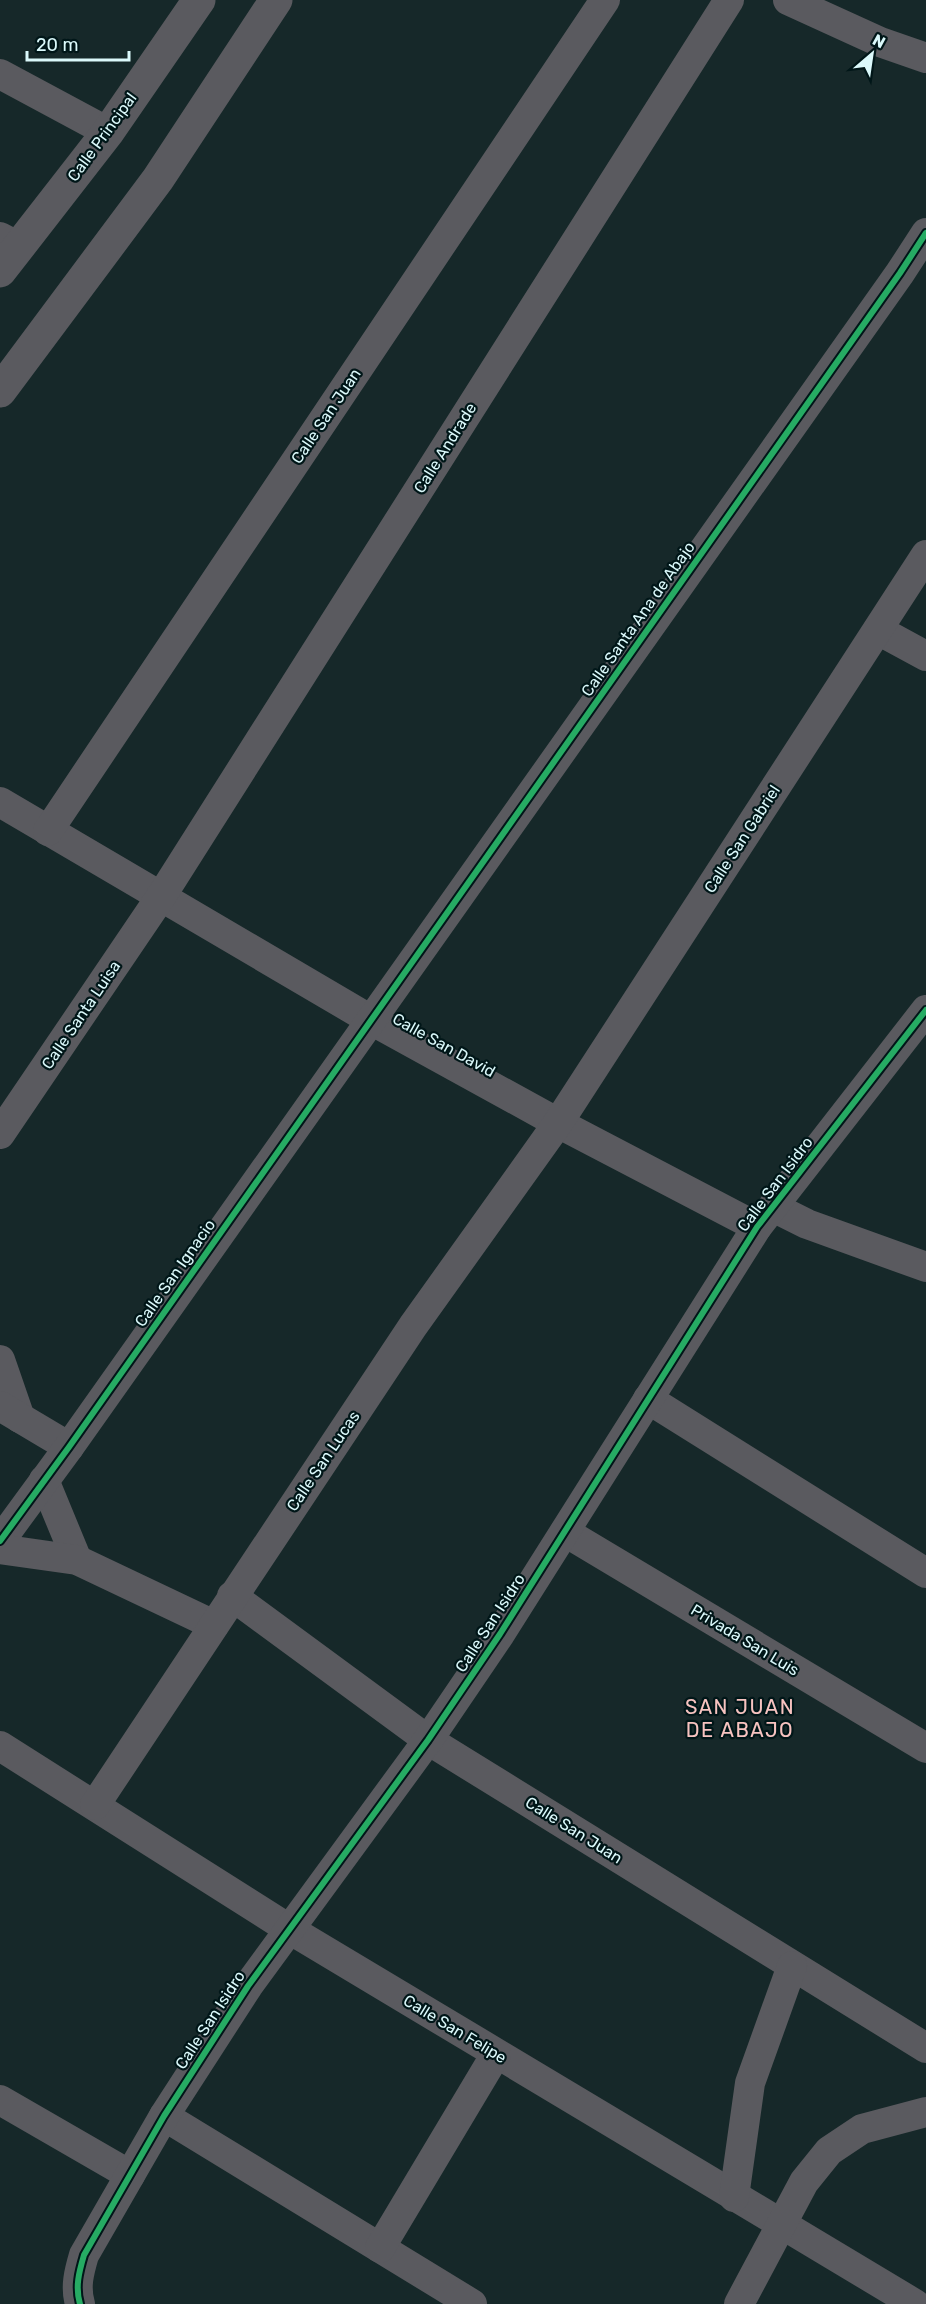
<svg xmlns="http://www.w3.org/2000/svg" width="926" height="2304" font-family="Rubik,sans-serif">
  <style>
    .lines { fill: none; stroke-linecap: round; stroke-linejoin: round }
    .minor { stroke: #5a5a5f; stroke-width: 30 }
    .tertiary { stroke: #5a5a5f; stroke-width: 33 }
    .cycleway-casing { stroke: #001618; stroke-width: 10 }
    .cycleway { stroke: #26ab63; stroke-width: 6 }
    .labels { text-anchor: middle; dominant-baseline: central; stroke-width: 4.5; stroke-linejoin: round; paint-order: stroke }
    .street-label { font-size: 16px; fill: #dbf9fb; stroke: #001618 }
    .quarter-label { font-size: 20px; letter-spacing: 1.5px; fill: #f7c3c0; stroke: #001618 }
  </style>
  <rect width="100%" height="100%" fill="#162829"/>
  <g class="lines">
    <g class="minor">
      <path d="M788,0l92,42 46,16"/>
      <path d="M0,74l108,58"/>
      <path d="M0,237l19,10"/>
      <path d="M878,630l48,26"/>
      <path d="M0,802l371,218 187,103 199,104"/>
      <path d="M48,831l557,-831"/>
      <path d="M0,1134l162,-239 567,-895"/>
      <path d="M773,1207l34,17 119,43"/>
      <path d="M0,1360l20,58"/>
      <path d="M648,1399l278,174"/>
      <path d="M0,1406l69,41"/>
      <path d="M44,1480l33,80"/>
      <path d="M565,1532l361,216"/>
      <path d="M0,1541l69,-94 831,-1174 26,-40"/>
      <path d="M0,1549l77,11 137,65"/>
      <path d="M232,1596l196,144 498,308"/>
      <path d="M0,1746l289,183 626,375"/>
      <path d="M95,1805l318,-479 145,-203 368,-568"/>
      <path d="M0,2100l130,75"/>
      <path d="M164,2116l308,188"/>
      <path d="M734,2197l16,-114 42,-117"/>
      <path d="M380,2248l116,-194"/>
      <path d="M80,2304c-5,-17 -1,-32 4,-49l80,-139 84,-130 180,-246 72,-106 257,-407 169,-217"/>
      <path d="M739,2304l65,-122 25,-31 33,-22 64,-17"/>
    </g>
    <g class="tertiary">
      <path d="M0,271l108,-139 91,-132"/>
      <path d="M0,391l158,-212 118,-179"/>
    </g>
    <defs>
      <g id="cycleway">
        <path d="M0,1541l69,-94 831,-1174 26,-40"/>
        <path d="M80,2304c-5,-17 -1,-32 4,-49l80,-139 84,-130 180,-246 72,-106 257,-407 169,-217"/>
      </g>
    </defs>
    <use href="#cycleway" class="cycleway-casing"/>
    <use href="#cycleway" class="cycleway"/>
  </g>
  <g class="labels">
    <g class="street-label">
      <text transform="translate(102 137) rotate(-54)">Calle Principal</text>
      <text transform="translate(326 416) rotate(-56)">Calle San Juan</text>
      <text transform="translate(445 448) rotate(-58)">Calle Andrade</text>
      <text transform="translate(638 619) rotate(-55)">Calle Santa Ana de Abajo</text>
      <text transform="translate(742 839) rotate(-57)">Calle San Gabriel</text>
      <text transform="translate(81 1015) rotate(-56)">Calle Santa Luisa</text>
      <text transform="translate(444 1045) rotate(29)">Calle San David</text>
      <text transform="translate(775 1184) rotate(-53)">Calle San Isidro</text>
      <text transform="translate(175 1273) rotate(-55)">Calle San Ignacio</text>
      <text transform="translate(323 1461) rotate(-56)">Calle San Lucas</text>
      <text transform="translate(490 1623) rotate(-57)">Calle San Isidro</text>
      <text transform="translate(745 1640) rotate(31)">Privada San Luis</text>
      <text transform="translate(574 1830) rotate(32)">Calle San Juan</text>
      <text transform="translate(210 2020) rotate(-57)">Calle San Isidro</text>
      <text transform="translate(455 2029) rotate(31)">Calle San Felipe</text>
    </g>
    <g class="quarter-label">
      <text x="740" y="1707">SAN JUAN<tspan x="740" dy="23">DE ABAJO</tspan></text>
    </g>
  </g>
  <g transform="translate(872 54) rotate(29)" stroke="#001618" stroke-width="4.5" paint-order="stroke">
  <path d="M0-4.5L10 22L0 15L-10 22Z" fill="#dbf9fb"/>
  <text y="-9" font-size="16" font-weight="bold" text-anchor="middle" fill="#dbf9fb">N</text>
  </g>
  <path d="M27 51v9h102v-9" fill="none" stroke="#dbf9fb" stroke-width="3"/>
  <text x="36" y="51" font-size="18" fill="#dbf9fb" stroke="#001618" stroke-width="4.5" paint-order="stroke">20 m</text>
</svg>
